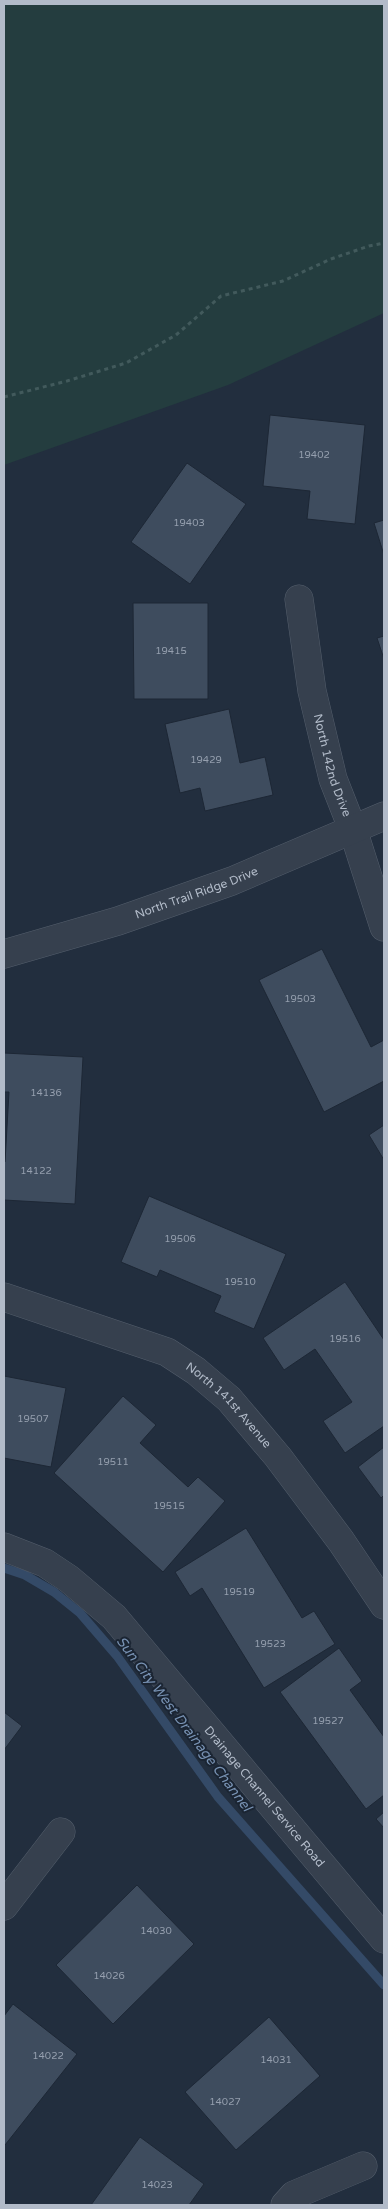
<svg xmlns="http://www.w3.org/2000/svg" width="388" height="2209" font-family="'Varela Round',sans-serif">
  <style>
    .green { fill: #243d3f }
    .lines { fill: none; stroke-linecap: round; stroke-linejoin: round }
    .stream { stroke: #344a67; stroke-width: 9 }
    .building { fill: #3e4c5e; stroke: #1d2735 }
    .minor-casing { stroke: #545e6c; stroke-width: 29 }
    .path { stroke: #425a5c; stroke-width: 3; stroke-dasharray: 4 4; stroke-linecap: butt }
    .minor { stroke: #36404e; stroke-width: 28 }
    .labels { text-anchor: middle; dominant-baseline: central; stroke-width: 4; stroke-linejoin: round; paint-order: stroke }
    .number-label { font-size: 10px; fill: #959fae }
    .street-label { font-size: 12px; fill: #b2bbc9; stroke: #1b2533 }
    .water-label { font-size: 14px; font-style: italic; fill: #7892b3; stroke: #1b2533 }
  </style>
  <rect width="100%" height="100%" fill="#222e3e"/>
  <path class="green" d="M4,4h380v309l-156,72 -224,80z"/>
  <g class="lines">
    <path class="stream" d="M4,1568l21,7 29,17 26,21 37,43 101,141 166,188"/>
  </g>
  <g class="building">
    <path d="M270,415l95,10 -10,99 -48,-5 3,-28 -47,-5z"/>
    <path d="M187,463l59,41 -56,80 -59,-42z"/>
    <path d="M384,520v35l-10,-32z"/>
    <path d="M133,603h75v96h-74z"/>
    <path d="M384,636v23l-7,-21z"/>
    <path d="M229,709l11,54 25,-6 8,38 -68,16 -5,-23 -20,5 -15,-69z"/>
    <path d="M322,949l49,98 13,-7v41l-60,31 -65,-132z"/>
    <path d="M4,1053l79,4 -8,147 -71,-4v-38h1l4,-70h-5z"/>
    <path d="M384,1125v35l-15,-25z"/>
    <path d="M149,1196l137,58 -32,75 -40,-17 7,-16 -61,-26 -3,7 -36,-15z"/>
    <path d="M345,1282l39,58v86l-39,27 -22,-32 29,-19 -37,-53 -31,21 -21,-32z"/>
    <path d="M4,1376l62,12 -15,79 -47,-9z"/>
    <path d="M123,1396l33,29 -16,18 48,44 10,-10 27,24 -62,71 -109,-99z"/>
    <path d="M384,1447v48l-3,3 -23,-31z"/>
    <path d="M246,1528l56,90 12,-7 21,33 -71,44 -62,-100 -12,8 -15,-24z"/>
    <path d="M339,1648l23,33 -12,9 34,47v58l-18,14 -86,-117z"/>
    <path d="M4,1712l18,14 -18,24z"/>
    <path d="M384,1812v16l-8,-9z"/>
    <path d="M137,1885l57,59 -81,80 -57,-59z"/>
    <path d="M13,2004l64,50 -72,91 -1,-1v-128z"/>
    <path d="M269,2017l51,59 -84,74 -51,-58z"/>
    <path d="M140,2137l64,47 -15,21h-98z"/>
  </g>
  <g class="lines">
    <defs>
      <g id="minor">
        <path id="s1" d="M299,599l13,92 21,88 20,51 31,97"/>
        <path id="s2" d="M4,954l114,-33 114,-40 152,-65"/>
        <path id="s3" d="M4,1297l163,55 29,19 33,28 49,58 63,84 43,64"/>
        <path id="s4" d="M4,1547l41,16 24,16 45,38 270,322"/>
        <path d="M4,1906l57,-74"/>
        <path d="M285,2205l9,-10 69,-29"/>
      </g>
    </defs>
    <use href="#minor" class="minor-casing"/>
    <path class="path" d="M4,397l63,-16 59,-18 50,-28 45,-39 62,-15 48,-22 38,-13 15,-3"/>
    <use href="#minor" class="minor"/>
  </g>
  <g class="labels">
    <g class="number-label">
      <text x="314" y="455">19402</text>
      <text x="189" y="523">19403</text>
      <text x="171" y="651">19415</text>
      <text x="206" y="760">19429</text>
      <text x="300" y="999">19503</text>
      <text x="46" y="1093">14136</text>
      <text x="36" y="1171">14122</text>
      <text x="180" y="1239">19506</text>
      <text x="240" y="1282">19510</text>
      <text x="345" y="1339">19516</text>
      <text x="33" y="1419">19507</text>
      <text x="113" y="1462">19511</text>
      <text x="169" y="1506">19515</text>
      <text x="239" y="1592">19519</text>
      <text x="270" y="1644">19523</text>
      <text x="328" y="1721">19527</text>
      <text x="156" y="1931">14030</text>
      <text x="109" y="1976">14026</text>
      <text x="48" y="2056">14022</text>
      <text x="276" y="2060">14031</text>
      <text x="225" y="2102">14027</text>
      <text x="157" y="2185">14023</text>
    </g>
    <g class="street-label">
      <text stroke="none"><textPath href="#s1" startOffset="170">North 142nd Drive</textPath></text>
      <text stroke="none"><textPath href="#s2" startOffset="202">North Trail Ridge Drive</textPath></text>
      <text stroke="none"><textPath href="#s3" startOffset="254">North 141st Avenue</textPath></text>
      <text stroke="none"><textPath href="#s4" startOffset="366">Drainage Channel Service Road</textPath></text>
    </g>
    <g class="water-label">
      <text transform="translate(184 1724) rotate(53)">Sun City West Drainage Channel</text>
    </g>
  </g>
  <rect width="388" height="2209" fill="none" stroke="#b2bbc9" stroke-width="10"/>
</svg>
